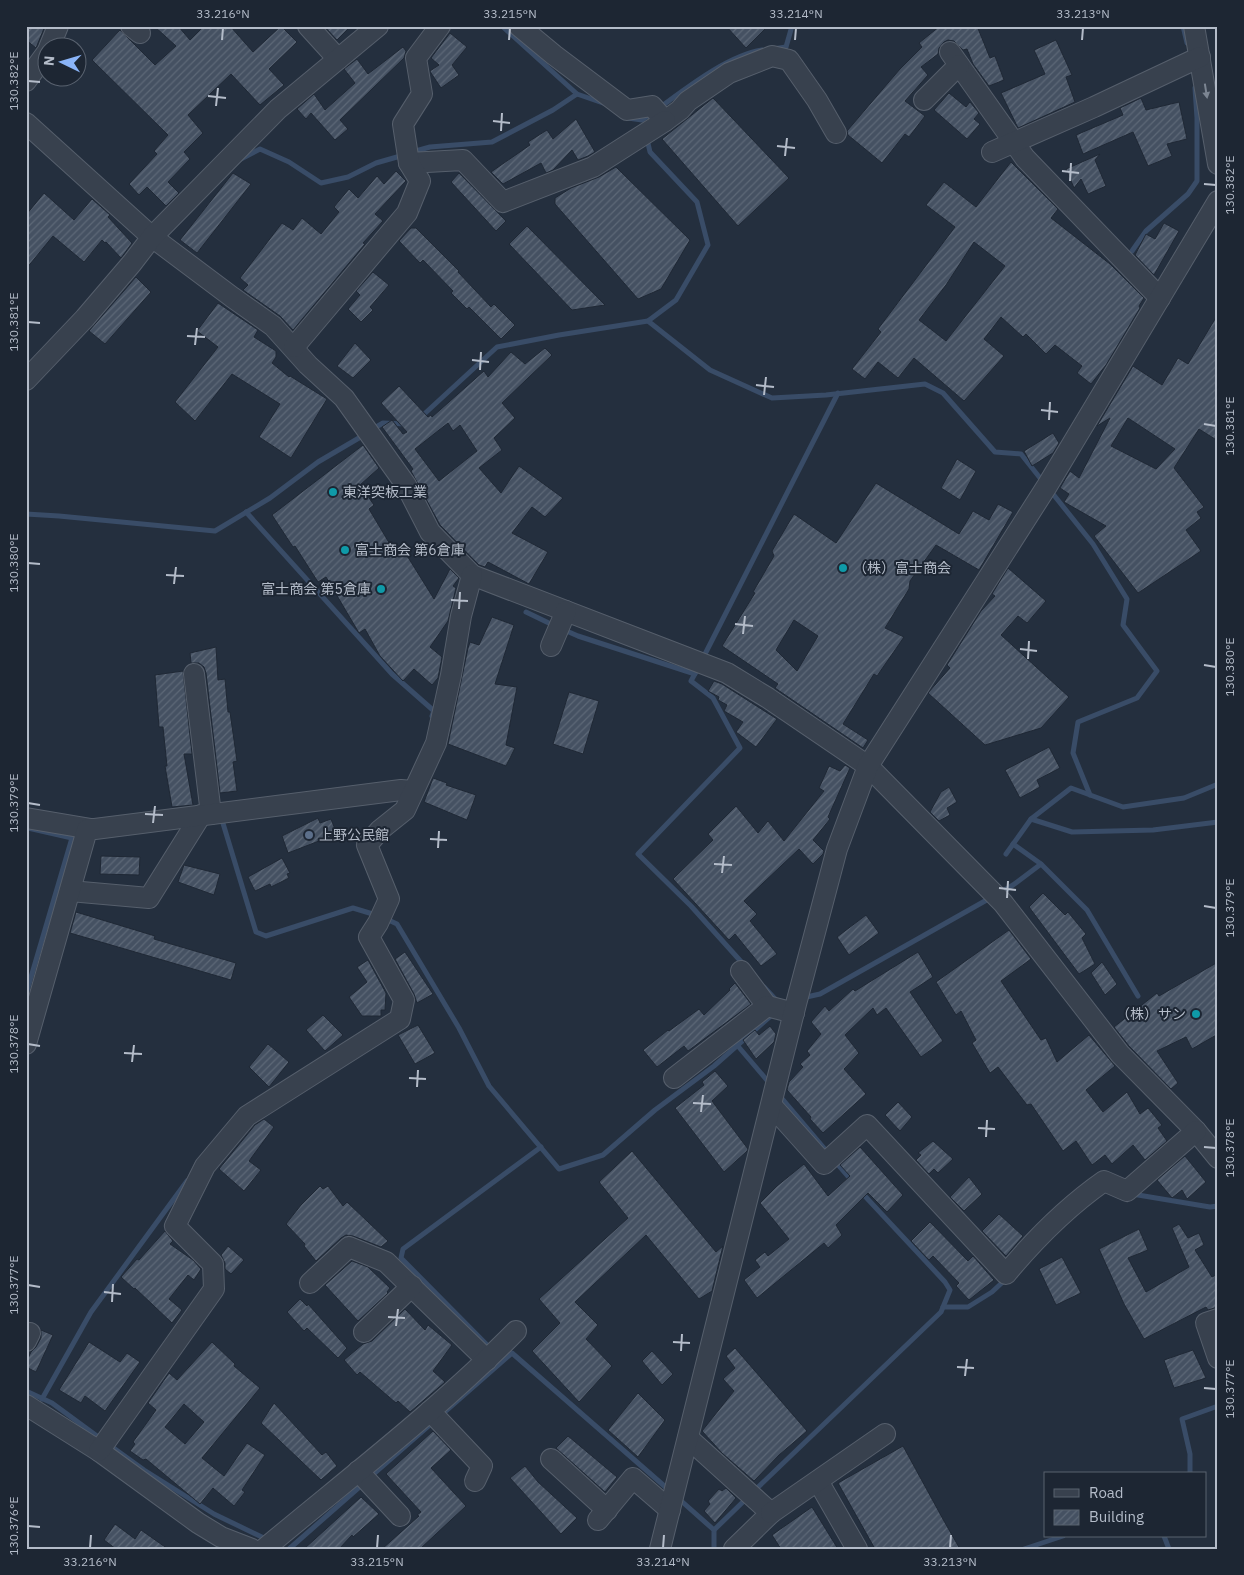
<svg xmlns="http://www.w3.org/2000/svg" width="1244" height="1575" font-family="'IBM Plex Sans','Noto Sans JP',sans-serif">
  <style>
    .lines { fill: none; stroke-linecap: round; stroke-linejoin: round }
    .stream { stroke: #394c67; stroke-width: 5 }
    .building { fill: url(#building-hatch); stroke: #1f2835; fill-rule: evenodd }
    .minor-casing { stroke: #565f6c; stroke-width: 22 }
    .minor { stroke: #38414e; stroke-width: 20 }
    .oneway { fill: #7c8592 }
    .ticks { fill: none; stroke: #b4bcc9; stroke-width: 2 }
    .culture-dot { fill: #0f9aa8; stroke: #1d2633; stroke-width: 2 }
    .service-dot { fill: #5c6f8a; stroke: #1d2633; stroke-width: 2 }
    .labels { text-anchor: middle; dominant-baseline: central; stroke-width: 4; stroke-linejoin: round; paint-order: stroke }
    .poi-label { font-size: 14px; fill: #b4bcc9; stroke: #1d2633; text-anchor: start }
    .neatline { fill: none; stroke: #b4bcc9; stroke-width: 2 }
    .ticks-label { font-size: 12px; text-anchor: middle; fill: #b4bcc9 }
  </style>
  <defs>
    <pattern id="building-hatch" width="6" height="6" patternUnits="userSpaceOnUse" patternTransform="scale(1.25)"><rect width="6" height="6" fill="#455162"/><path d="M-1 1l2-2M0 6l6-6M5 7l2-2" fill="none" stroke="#5d6877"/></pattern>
  </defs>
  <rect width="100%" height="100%" fill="#242f3e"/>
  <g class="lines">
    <g class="stream">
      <path d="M502,26l75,68"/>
      <path d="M1183,26l4,17"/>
      <path d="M773,49l13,-2 6,-21"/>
      <path d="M659,108c29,-21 68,-52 103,-58"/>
      <path d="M628,118l14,2 8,-6"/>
      <path d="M647,139l3,13 47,50 11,43 -32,55 -28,21 62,49 62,28 54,-3 99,-11 18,9 52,59 26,2 23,29"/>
      <path d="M412,152l18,-5 62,-5 61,-32 24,-16 26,9"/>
      <path d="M239,160l21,-11 29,13 32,21 27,-6 28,-14 28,-8"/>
      <path d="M1132,251l14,-20 42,-37 9,-13v-63l-2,-30"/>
      <path d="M421,417l76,-70 62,-12 89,-14"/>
      <path d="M371,430l12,-7 23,1"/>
      <path d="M1049,489l44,55 34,55 -4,26 34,46 -20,27 -59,24 -5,31 17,42"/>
      <path d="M246,512l146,162 42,37 -2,5"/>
      <path d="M26,514l33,2 156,15 55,-33 48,-36 46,-27"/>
      <path d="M526,612l29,14"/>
      <path d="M562,629l16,7 117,38"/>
      <path d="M703,658l135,-265"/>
      <path d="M699,666l-8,15 22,17 27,50 -102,106 53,52 54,60"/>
      <path d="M1031,819l41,13 81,-2 65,-8"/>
      <path d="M222,820l34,112 10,4 87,-28 23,7"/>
      <path d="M1013,844l28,20"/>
      <path d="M1006,854l25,-35 40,-31 52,19 61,-9 34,-14"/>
      <path d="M1000,893l13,-8 28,-21 46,46 51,86"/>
      <path d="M384,918l13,6 62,104 30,58 70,83 44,-14 52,-45 59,-44 59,-52"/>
      <path d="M764,987l13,14"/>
      <path d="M26,994l46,-156 -44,-10"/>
      <path d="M802,998l18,-4 172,-97"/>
      <path d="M737,1045l34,40"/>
      <path d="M779,1095l50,59"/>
      <path d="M834,1160l19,22"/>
      <path d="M1132,1194l78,13 8,-1"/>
      <path d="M943,1307h25l24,-15 14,-13"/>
      <path d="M492,1350l-91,-92 2,-9 138,-102"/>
      <path d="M26,1391l26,12 49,36"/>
      <path d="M42,1399l49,-87 96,-131"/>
      <path d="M440,1416l72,-63 158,138"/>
      <path d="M108,1444l36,26 70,44 54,26"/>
      <path d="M1190,1474v-20l-8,-35 36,-13"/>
      <path d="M370,1477l63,-55"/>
      <path d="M754,1491l187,-179 9,-22 -5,-8 -83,-89"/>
      <path d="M679,1499l35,31v19"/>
      <path d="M714,1530l34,-33"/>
      <path d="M1164,1536l5,13"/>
      <path d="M289,1549l75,-66"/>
      <path d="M1024,1549l39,-13"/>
    </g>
  </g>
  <g class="building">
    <path d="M26,26h19l-9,22 -10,-8z"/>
    <path d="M154,26h24l12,14 14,-14h26l23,26 28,-26 16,16 -28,27 15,16 -24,20 -29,-31 -43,41 15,18 -19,19 6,7 -22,23 11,11 -13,13 -19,-19 -8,8 -10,-11 28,-30 -3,-3 14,-16 -76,-75 28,-30 35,35 21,-19z"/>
    <path d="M324,26h27l-14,14z"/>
    <path d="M726,26h42l-22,22z"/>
    <path d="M940,26h37l13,32 5,-2 9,24 -15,6 -16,-22 -6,-15 -4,1 -9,-9 -6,-1 -4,2 -5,6 -1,6 -17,13 7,8 -23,26 20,15 -16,21 -4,-3 -23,29 -34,-28 -1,-4 53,-62 22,-22 -3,-4z"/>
    <path d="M450,33l17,14 -15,18 7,10 -18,13 -10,-15 -1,-2 9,-6 -8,-7z"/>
    <path d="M1056,40l16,35 -6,2 9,25 -57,26 -17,-35 44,-19 -11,-24z"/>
    <path d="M403,47l3,4 -2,7 -64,62 8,9 -13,11 -24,-27 -5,6 -9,-10 17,-15 11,16 30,-27 -11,-14 13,-10 11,15z"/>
    <path d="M949,93l17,14 4,-5 9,11 -5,6 6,5 -13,15 -33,-29z"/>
    <path d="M713,98l76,80 -51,48 -76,-87z"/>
    <path d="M1141,98l5,12 33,-8 8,37 -20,5 5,12 -24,10 -15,-34 -50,22 -7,-19 47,-20 -3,-7z"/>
    <path d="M576,119l19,33 -7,4 -10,4 -6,-10 -19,20 -7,3 -5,-10 -38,21 -12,-12 39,-27 -2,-3 19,-12 6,9z"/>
    <path d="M1100,154l-5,6 11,26 -18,8 -7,-15 -7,9 -8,-19z"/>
    <path d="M1011,162l47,47 -7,9 59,46 34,34 -5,8 1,2 -34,57 -15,19 -14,-11 5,-7 -27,-21 -9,9 -20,-20 -3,3 -22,-20 -17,22 20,17 -40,45 -50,-43 -16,20 -20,-16 -13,17 -13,-10 29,-37 -3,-3 77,-102 -29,-22 18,-23 32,25zM974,242l31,24 -59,75 -27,-21 27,-35z"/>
    <path d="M616,167l74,73 -29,49 -23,10 -83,-95v-6l16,-10 28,-11z"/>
    <path d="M396,171l10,10 -31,33 8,7 -20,22 2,1 -72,86 -13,-14 -37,-26 5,-5 -8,-7 42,-55 11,7 9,-12 19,16 18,-22 -5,-5 15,-18 9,9 19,-22 7,8z"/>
    <path d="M233,173l18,11 -54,69 -17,-13z"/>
    <path d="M459,173l47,48 -10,10 -45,-49z"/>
    <path d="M44,193l30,27 18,-21 18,16 -2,2 24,26 -11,15 -15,-16 -1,1 -3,-3 -18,22 -31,-26 -27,33v-54z"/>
    <path d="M1164,223l15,8 -25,44 -19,-20 11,-21 9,5z"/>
    <path d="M527,226l78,79 -33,5 -63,-66z"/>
    <path d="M411,228h5l43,43 -1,1 33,35 3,-3 21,21 -14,14 -32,-32 -2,2 -16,-16 2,-2 -30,-31 -3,3 -21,-22z"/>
    <path d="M373,272l16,13 -19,22 3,3 -12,12 -13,-13 12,-14 -4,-4z"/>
    <path d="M136,277l15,15 -46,52 -16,-13z"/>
    <path d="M218,303l40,27 -4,7 22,14v6l-4,6 17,14 1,-1 37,23 -36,59 -32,-21 21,-33 -48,-30 -37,47 -20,-19 43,-55 -21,-16z"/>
    <path d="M1218,314v127l-19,-12 -25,39 30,39 -7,5 4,6 -15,12 15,21 -63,42 -44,-57 12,-10 -42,-24 5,-8 -9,-6 10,-17 9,7 31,-60 -13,8 36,-60 29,19 16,-27 10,6zM1128,418l47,31 -19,20 -45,-23z"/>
    <path d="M355,343l16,17 -18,18 -16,-12z"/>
    <path d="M545,348l7,7 -50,48 13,15 -21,20 8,12 -23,18 22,25 18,-27 44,32 -18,19 -13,-10 -20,26 36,19 -19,32 -41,-22 -3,5 -6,-2 -39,-40 -29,-54 2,-2 -31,-42 10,-7 11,14 4,-2 -26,-29 18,-17 29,31 3,-2 1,2 52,-46 4,6 23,-25 14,12zM448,423l5,8 7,-6 17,26 -38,30 -24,-32z"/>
    <path d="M1053,433l6,10 -6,10 -21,13 -8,-15z"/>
    <path d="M363,445l16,23 -19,17 14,20 -5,4 25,42 7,-5 33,53 16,-30 9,9 -6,8 3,2 -8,33 -18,26 12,10 -4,21 -6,7 -18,-16 -11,12 -23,-25 -15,-27 -6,4 -33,-56 -8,5 -23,-36 -2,1 -21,-32z"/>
    <path d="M957,459l19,12 -16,29 -19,-12z"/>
    <path d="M876,483l83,51 14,-23 16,9 9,-16 15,8 -34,58 -43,-25 -26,36 -1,8 -24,39 19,9 -27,39 -3,-2 -31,50 25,16 -5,8 -88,-60 3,-4 -56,-38 33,-53 -2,-1 21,-36 -2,-5 22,-37 42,29zM794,620l24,16 -21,35 -21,-21z"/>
    <path d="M1008,568l38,33 -19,22 -9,-7 -17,19 68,62 -28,31 -56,17 -57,-52 22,-25 -3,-3 34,-54 14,-15 -3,-2z"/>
    <path d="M492,617l22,8 -19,59 22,3 -11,58 9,3 -9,18 -58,-22 20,-96 2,-6 9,3z"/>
    <path d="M216,647l2,33 7,-1 3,33h2l7,49 -4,1 4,29 -17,2 -14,-120 -2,-6 -5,-4h-8l-1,-10z"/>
    <path d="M183,671l9,83h-8l9,51 -21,2 -7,-41h2l-4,-39h-4l-4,-52z"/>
    <path d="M714,681l8,3 55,35 -21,28 -20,-15 7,-10 -19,-11 3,-6 -9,-5 1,-3 -11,-6z"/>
    <path d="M569,692l30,9 -16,53 -30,-10z"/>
    <path d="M1049,747l11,21 -23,12 3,7 -20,11 -15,-28z"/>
    <path d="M845,765l5,3 -22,49 2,2 -17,21 11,11 -1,3 -10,10 -14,-15 -55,52 13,13 -7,7 27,33 -16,12 -26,-32 -6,6 -56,-61 40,-39 -5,-6 28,-28 22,27 10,-12 16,20 40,-50 -5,-3 10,-22 11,5z"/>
    <path d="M433,778l14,5 -1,2 30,10 -9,25 -43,-18z"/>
    <path d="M949,787l8,15 -10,6 3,7 -11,6 -9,-9 11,-20z"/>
    <path d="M318,818l2,5 11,-4 6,15 -49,19 -6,-17z"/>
    <path d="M101,856l39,1 -1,18 -39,-1z"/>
    <path d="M282,858l8,15 -3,1 2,4 -18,9 -1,-3 -15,7 -7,-14z"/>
    <path d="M184,865l36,9 -6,21 -36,-13z"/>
    <path d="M1043,893l22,22 3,-3 18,22 -4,4 13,26 -16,10 -50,-67z"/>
    <path d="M76,912l79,24 -1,3 82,24 -5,17 -161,-47z"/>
    <path d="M866,915l13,18 -30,22 -12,-18z"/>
    <path d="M1009,930l22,29 -30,22 40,59 5,-2 11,24 32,-27 26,31 -29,24 17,22 24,-20 13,22 8,-6 14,17 -4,3 9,13 -22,19 -12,-15 -21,19 -7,-9 -13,10 -16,-24 -13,10 -32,-47 -4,1 -29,-38 -8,6 -18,-30 4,-3 -15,-29 -5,4 -20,-33z"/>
    <path d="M405,952l28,42 -16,9 -3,-9 -19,-35z"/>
    <path d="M918,952l15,25 -23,15 33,49 -22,16 -35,-49 -9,7 -4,-7 -28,27 14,18 -15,16 22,25 -43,39 -13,-14 1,-2 -24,-27 2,-8 14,-15 -3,-3 10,-9 -3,-4 14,-17 -10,-12 14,-16 4,5 24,-22 2,2z"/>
    <path d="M368,960l18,33 -1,17h-4v6h-19l-13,-19 18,-15 -10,-15z"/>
    <path d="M1102,962l15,22 -12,11 -14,-22z"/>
    <path d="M1218,962v72l-26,15 -6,-12 -29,14 21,32 -7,6 -42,-43 -15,-19 43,-34 2,3z"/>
    <path d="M735,983l16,21 -63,47 -4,-5 -27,21 -14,-17 25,-20 1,1 30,-22 5,6 26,-25 -1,-1z"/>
    <path d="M323,1015l20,20 -18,16 -19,-21z"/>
    <path d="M418,1025l17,28 -20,11 -17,-29z"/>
    <path d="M770,1026l6,8 -2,8 -18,17 -13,-19 12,-10 4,5z"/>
    <path d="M268,1044l21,18 -20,25 -20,-20z"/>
    <path d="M715,1071l13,15 -16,15 36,48 -1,2 -23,21 -49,-64 29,-23 -2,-3z"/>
    <path d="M898,1102l14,15 -12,14 -15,-16z"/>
    <path d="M264,1119l10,8 -25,34 12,9 -17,21 -25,-22 36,-44z"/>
    <path d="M933,1141l20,18 -15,14 -4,-4 -5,5 -13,-14 5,-5 -3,-2z"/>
    <path d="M860,1147l43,48 -16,17 -19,-19 -32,32 6,10 -14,13 -4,-5 -67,55 -13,-18 16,-13 -5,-7 10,-8 3,4 21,-17 -29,-36 17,-17 27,-22 24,32 22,-20 -10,-11z"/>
    <path d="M632,1151l84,101 7,-6 -11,45 -13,8 -53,-64 -71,67 23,23 -12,14 26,27 -33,36 -47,-51 28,-28 -21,-24 89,-81 -29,-36z"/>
    <path d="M1185,1156l21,26 -19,17 -5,-9 -10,8 -15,-18z"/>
    <path d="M969,1177l13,17 -18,17 -14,-14z"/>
    <path d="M320,1186l3,3 5,-3 15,20 4,-4 41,39 -7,6 -28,-11 -7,-1 -5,3 -25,23 -12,-15 1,-2 -19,-20 15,-19z"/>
    <path d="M999,1214l24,22 -17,20 -24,-25z"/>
    <path d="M930,1222l38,39 5,-5 21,24 -25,20 -13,-14 3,-3 -26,-27 -4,4 -18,-19z"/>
    <path d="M1179,1224l9,14 11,-5 5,12 -9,5 17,27 6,-3v33l-10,3 -2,-3 -62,32 -20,-35 -25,-55 40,-20 9,21 -20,8 18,34 43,-25 -17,-39z"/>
    <path d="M165,1231l8,10 -3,3 23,16 8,9 -7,11 -6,-5 -19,24 13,11 -10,13 -37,-35 -1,1 -13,-12 16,-18 2,1z"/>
    <path d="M228,1246l16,14 -13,14 -6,-5v-6l-4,-8z"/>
    <path d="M1062,1257l19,36 -25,12 -17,-36z"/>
    <path d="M352,1261l16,6 22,21 -3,4 1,1 -30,28 -33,-36z"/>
    <path d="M300,1299l7,7 1,-2 39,44 -9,10 -31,-30 -3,3 -17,-19z"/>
    <path d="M405,1309l20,21 3,-5 24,20 -19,26 12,11 -35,30 -12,-11 -2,2 -36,-31 -3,3 -13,-15 19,-16 9,-3z"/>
    <path d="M41,1330l12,5 -17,37 -10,-5v-5l5,-10 5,-5 5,-9z"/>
    <path d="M89,1342l31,20 7,-9 13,9 -35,49 -20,-15 -4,7 -22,-13z"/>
    <path d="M212,1342l23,22 -1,2 26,22 -58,70 22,18 23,-33 18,12 -23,35 3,2 -11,14 -21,-18 -13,16 -54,-45 -3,1 -13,-9 5,-7 -2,-2 23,-32 -8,-7 21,-30 8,7zM184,1404l20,18 -19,22 -20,-17z"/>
    <path d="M735,1348l72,83 -28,24 -25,26 -32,-28 -20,-22 32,-40 -11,-12 12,-11 -9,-12z"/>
    <path d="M1193,1350l13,28 -32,10 -10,-28z"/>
    <path d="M652,1351l21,23 -11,11 -20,-24z"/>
    <path d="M638,1393l27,27 -27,37 -30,-27z"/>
    <path d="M274,1403l48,52 4,-3 11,14 -16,14 -60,-57z"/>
    <path d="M433,1431l18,19 -20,18 35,38 -46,43h-38l37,-33 -2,-1 4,-3 -35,-38z"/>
    <path d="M568,1436l49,41 -12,15 -49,-44z"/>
    <path d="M903,1446l41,75 16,28h-85l-37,-66z"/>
    <path d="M525,1466l13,16 39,36 -16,16 -51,-56z"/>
    <path d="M726,1488l10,10 -21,25 -11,-12 6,-7 -2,-3 11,-12 3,2z"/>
    <path d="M361,1497l18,17 -26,23 -1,-2 -13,14h-35z"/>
    <path d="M812,1507l26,42h-57l-9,-14z"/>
    <path d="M115,1524l20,15 6,-9 27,19h-52l-12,-9z"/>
  </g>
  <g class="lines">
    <defs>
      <g id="minor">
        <path d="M131,26l9,7"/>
        <path d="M308,26l30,33"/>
        <path d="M519,26l35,29 73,55 25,-4 13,15 15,-11 8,-9 41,-28 43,-17 17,4 28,40 19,33"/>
        <path d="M1194,26l24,138"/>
        <path d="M49,48l9,-22"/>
        <path d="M950,52l75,106 135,140"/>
        <path d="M26,81l22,-30"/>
        <path d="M924,100l35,-35"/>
        <path d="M26,123l126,114 80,60 41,29 35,39 36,33 62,87 24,47 42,43 255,98 41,25 100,68 135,137 117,151 76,77 22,27"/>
        <path d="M992,152l102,-45 106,-50"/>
        <path d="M409,163l54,-3 40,42 90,-35 72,-46"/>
        <path d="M294,347l113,-134 13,-32 -11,-18 -6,-39 19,-30 -6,-36 24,-32"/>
        <path d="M26,380l59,-62 47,-55 20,-26 126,-128 100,-83"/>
        <path d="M551,646l15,-35"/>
        <path d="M194,674l17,140"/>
        <path d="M26,818l65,11"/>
        <path d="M70,891l79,7 52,-83"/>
        <path d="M741,971l26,35"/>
        <path d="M26,1044l61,-214 314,-40 12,1"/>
        <path d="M674,1078l93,-72 27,7"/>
        <path d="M772,1106l52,58 43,-39 139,149c29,-35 61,-67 98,-93l23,10 69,-60"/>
        <path d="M310,1283l39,-36 37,15 101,98"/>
        <path d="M1218,1319l-12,4 12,35"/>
        <path d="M364,1332l48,-46"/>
        <path d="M26,1341l4,-8"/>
        <path d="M26,1405l73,46 99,72 23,14 31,12"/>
        <path d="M430,1411l52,55 -7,15"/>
        <path d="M688,1438l83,75 -37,36"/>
        <path d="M99,1451l115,-162 -1,-25 -38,-38 30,-60 42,-50 153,-97 4,-19 -35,-63 9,-14 11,-24 -22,-54 13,-15 25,-20 31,-67 15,-68 10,-59 11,-41"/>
        <path d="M551,1459l56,51"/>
        <path d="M358,1471l42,45"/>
        <path d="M818,1481l39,68"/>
        <path d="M771,1513l114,-79"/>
        <path d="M598,1520l35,-42 37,32"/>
        <path d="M264,1549c85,-71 174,-139 252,-218"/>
        <path d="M660,1549l136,-545 41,-155 31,-83 179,-280 171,-285"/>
      </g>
    </defs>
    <use href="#minor" class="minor-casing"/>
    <use href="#minor" class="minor"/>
  </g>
  <defs><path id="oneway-solid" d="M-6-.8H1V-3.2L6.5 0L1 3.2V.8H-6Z" transform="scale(1.25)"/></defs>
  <use class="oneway" href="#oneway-solid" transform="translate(1206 91) rotate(81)"/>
  <path class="ticks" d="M222,40l1,-12M509,40l1,-12M795,40l1,-12M1082,40l1,-12M28,81l12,1M208,96l18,2M216,106l2,-18M493,121l17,2M501,131l1,-18M777,146l18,2M785,156l2,-18M1062,171l17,2M1070,181l1,-18M1204,184l12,1M28,322l12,1M187,336l18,1M195,345l2,-17M472,360l17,2M480,370l1,-18M756,385l18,2M764,395l2,-18M1041,410l17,2M1049,420l1,-18M1204,424l12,2M28,563l12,1M166,575l18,1M174,584l2,-17M451,600l17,1M459,609l1,-17M735,624l18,2M743,634l2,-18M1020,649l17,2M1028,659l1,-18M1204,665l12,2M28,803l12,2M145,814l18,1M153,823l2,-17M430,839l17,1M438,848l1,-17M714,864l18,1M722,873l2,-17M999,888l17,2M1007,898l1,-17M1204,906l12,2M28,1044l12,2M124,1053l18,1M132,1062l2,-17M409,1078l17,1M417,1087l1,-17M693,1103l18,1M701,1112l2,-17M978,1128l17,1M986,1137l1,-17M1204,1147l12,1M28,1285l12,2M104,1292l17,2M112,1302l1,-18M388,1317l17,1M396,1326l2,-17M673,1342l17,1M681,1351l1,-17M957,1367l17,1M965,1376l2,-17M1204,1388l12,1M28,1526l12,1M90,1548l1,-13M377,1548l1,-13M663,1548l1,-13M950,1548l1,-13"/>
  <g class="culture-dot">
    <circle cx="333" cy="492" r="5"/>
    <circle cx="345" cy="550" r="5"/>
    <circle cx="843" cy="568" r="5"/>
    <circle cx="381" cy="589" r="5"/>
    <circle cx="1196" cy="1014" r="5"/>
  </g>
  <circle class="service-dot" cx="309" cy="835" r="5"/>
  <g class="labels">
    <g class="poi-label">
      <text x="343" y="492">東洋突板工業</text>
      <text x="355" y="550">富士商会 第6倉庫</text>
      <text x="853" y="568">（株）富士商会</text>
      <text x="371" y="589" text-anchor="end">富士商会 第5倉庫</text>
      <text x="319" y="835">上野公民館</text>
      <text x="1186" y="1014" text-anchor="end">（株）サン</text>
    </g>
  </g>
  <rect width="1244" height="1575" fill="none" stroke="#1d2633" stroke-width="55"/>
  <rect x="1044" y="1472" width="162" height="65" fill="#1d2633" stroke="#59626f"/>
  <rect x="1054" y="1489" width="25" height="8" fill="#38414e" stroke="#59626f"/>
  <text x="1089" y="1498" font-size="15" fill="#b4bcc9">Road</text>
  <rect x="1054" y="1510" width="25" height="15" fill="url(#building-hatch)" stroke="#59626f"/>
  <text x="1089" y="1522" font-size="15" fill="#b4bcc9">Building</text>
  <g transform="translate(62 62) rotate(275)"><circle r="24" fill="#1d2633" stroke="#59626f"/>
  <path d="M0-4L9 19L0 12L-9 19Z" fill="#8ab4f8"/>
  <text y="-8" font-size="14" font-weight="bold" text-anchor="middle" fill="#b4bcc9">N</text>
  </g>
  <rect x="28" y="28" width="1188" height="1520" class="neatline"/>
  <g class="ticks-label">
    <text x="223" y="18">33.216°N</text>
    <text x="510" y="18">33.215°N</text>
    <text x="796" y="18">33.214°N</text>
    <text x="1083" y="18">33.213°N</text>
    <text transform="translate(14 81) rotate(-90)" y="4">130.382°E</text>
    <text transform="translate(1230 185) rotate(-90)" y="4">130.382°E</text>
    <text transform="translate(14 322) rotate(-90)" y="4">130.381°E</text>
    <text transform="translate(1230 426) rotate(-90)" y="4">130.381°E</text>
    <text transform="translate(14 563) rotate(-90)" y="4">130.380°E</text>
    <text transform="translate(1230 667) rotate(-90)" y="4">130.380°E</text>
    <text transform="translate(14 803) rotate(-90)" y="4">130.379°E</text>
    <text transform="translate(1230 908) rotate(-90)" y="4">130.379°E</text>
    <text transform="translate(14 1044) rotate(-90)" y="4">130.378°E</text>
    <text transform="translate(1230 1148) rotate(-90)" y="4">130.378°E</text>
    <text transform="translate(14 1285) rotate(-90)" y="4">130.377°E</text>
    <text transform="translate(1230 1389) rotate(-90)" y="4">130.377°E</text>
    <text transform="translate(14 1526) rotate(-90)" y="4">130.376°E</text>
    <text x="90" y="1566">33.216°N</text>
    <text x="377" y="1566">33.215°N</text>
    <text x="663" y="1566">33.214°N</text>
    <text x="950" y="1566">33.213°N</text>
  </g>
</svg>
